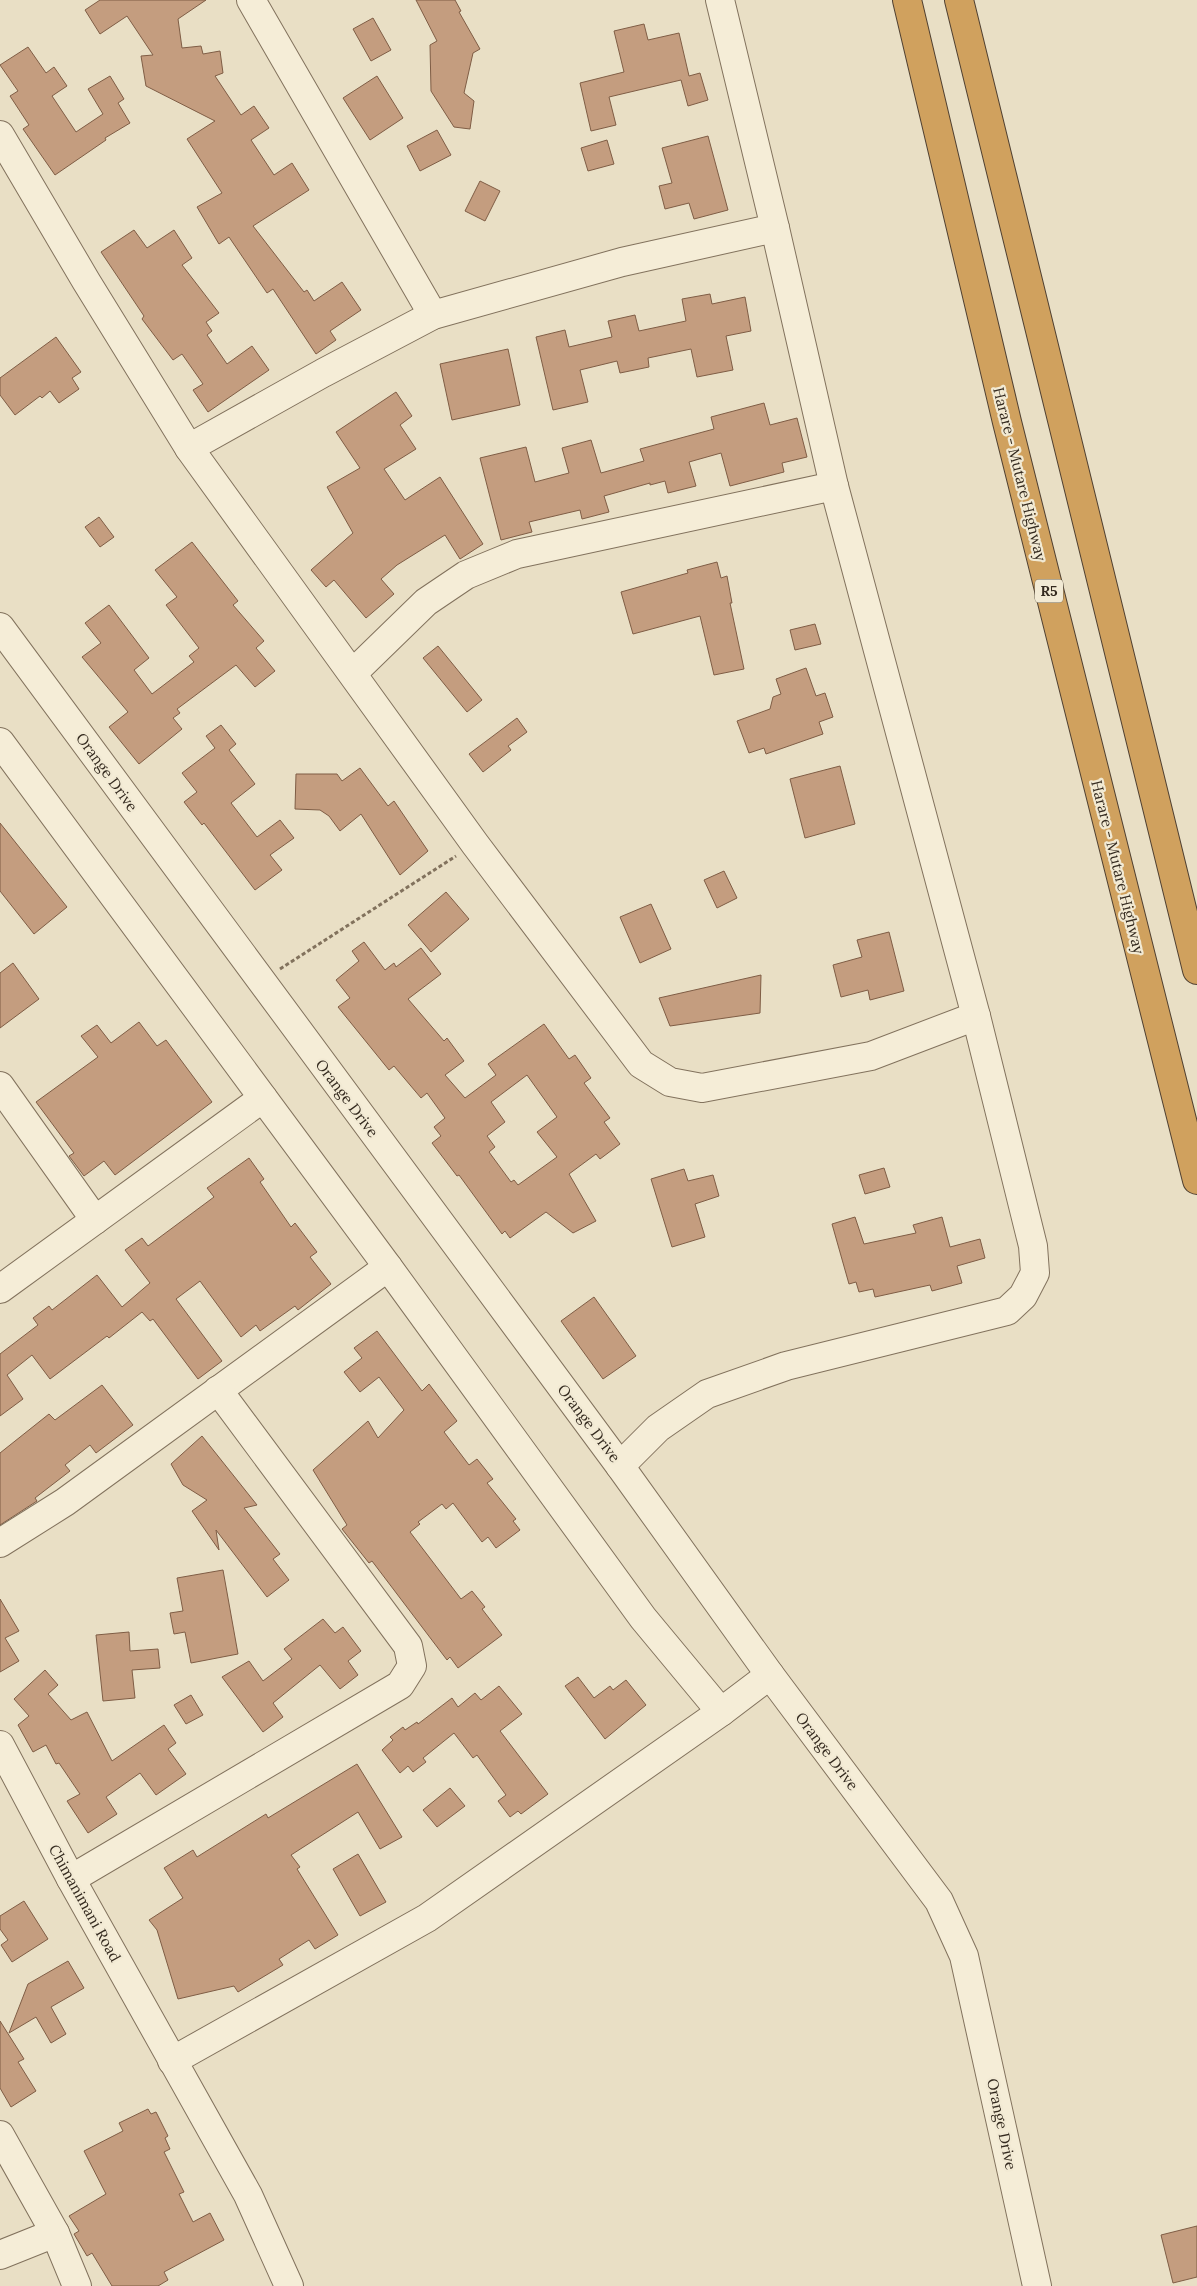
<svg xmlns="http://www.w3.org/2000/svg" width="1197" height="2286" font-family="Lora,serif">
  <style>
    .building { fill: #c49d7f; stroke: #7f5d45; fill-rule: evenodd }
    .lines { fill: none; stroke-linecap: round; stroke-linejoin: round }
    .minor-casing { stroke: #82725d; stroke-width: 30 }
    .highway-casing { stroke: #504031; stroke-width: 30 }
    .path { stroke: #82725d; stroke-width: 3; stroke-dasharray: 4 2.5; stroke-linecap: butt }
    .minor { stroke: #f5edd7; stroke-width: 28 }
    .highway { stroke: #d0a15e; stroke-width: 28 }
    .labels { text-anchor: middle; dominant-baseline: central; stroke-width: 4.5; stroke-linejoin: round; paint-order: stroke }
    .shield { fill: #f2ead4; stroke: #6d6455; stroke-width: 1 }
    .shield-label { font-size: 14px; font-weight: bold; fill: #342a1f }
    .street-label { font-size: 15px; fill: #342a1f; stroke: #f2ead4 }
  </style>
  <rect width="100%" height="100%" fill="#e9dfc5"/>
  <g class="building">
    <path d="M100,0h106l-28,19 4,29 19,-2 2,8 17,-3 3,22 -8,3 26,39 13,-9 15,22 -18,12 23,35 18,-12 17,27 -56,36 51,66 3,-2 7,11 28,-19 19,28 -31,21 6,9 -20,14 -43,-65 -6,4 -38,-56 -10,7 -22,-37 25,-14 -35,-54 28,-18 -69,-35 -5,-30 12,-1 -26,-39 -27,18 -15,-24z"/>
    <path d="M416,0h39l6,11 -2,1 21,37 -7,4 -9,40 10,8 -4,28 -16,-2 -23,-36 -1,-46 7,-4z"/>
    <path d="M373,18l18,32 -20,11 -18,-32z"/>
    <path d="M644,24l4,16 31,-7 10,43 11,-3 8,27 -20,6 -7,-26 -72,17 7,28 -25,6 -11,-48 44,-11 -10,-41z"/>
    <path d="M28,47l18,26 8,-6 13,19 -15,10 24,36 27,-18 -15,-25 22,-13 14,23 -6,4 12,20 -25,15 1,2 -51,35 -32,-46 6,-4 -19,-29 8,-5 -18,-26z"/>
    <path d="M377,76l26,42 -33,22 -27,-42z"/>
    <path d="M437,130l14,25 -31,16 -13,-25z"/>
    <path d="M708,136l20,74 -34,9 -5,-16 -24,6 -6,-23 13,-3 -10,-35z"/>
    <path d="M607,140l7,24 -26,7 -7,-23z"/>
    <path d="M480,181l20,10 -15,30 -20,-10z"/>
    <path d="M134,230l13,18 27,-18 18,28 -10,7 37,48 -13,9 6,9 -5,4 20,29 25,-18 17,24 -61,42 -15,-22 10,-6 -21,-30 -9,6 -31,-41 2,-3 -43,-64z"/>
    <path d="M710,294l2,10 33,-7 6,34 -25,5 7,34 -36,7 -6,-28 -43,9 1,9 -29,6 -3,-12 -37,9 8,32 -35,8 -17,-73 29,-7 4,17 43,-10 -4,-16 27,-6 4,16 47,-10 -4,-22z"/>
    <path d="M56,337l25,35 -9,6 7,11 -20,14 -9,-12 -8,7 -2,-2 -25,19 -15,-20v-17z"/>
    <path d="M508,349l12,56 -68,15 -12,-56z"/>
    <path d="M396,392l16,24 -12,9 16,24 -32,20 21,31 35,-23 43,67 -23,15 -15,-24 -48,30 -16,14 13,15 -28,24 -32,-38 -8,7 -15,-17 42,-37 -26,-46 33,-19 -24,-36z"/>
    <path d="M764,403l6,22 27,-7 10,39 -25,6 2,9 -54,14 -9,-33 -32,9 7,24 -28,7 -3,-12 -15,4v-2l-46,13 5,16 -27,7 -2,-9 -51,12 3,10 -31,8 -21,-82 46,-11 9,35 34,-9 -7,-25 29,-8 10,33 43,-12 -4,-12 74,-20 -3,-12z"/>
    <path d="M99,517l15,20 -14,10 -15,-20z"/>
    <path d="M192,542l46,59 -5,4 31,36 -8,7 19,23 -20,16 -19,-22 -59,44 3,4 -7,5 9,11 -43,35 -30,-37 19,-15 -46,-55 19,-14 -16,-20 24,-18 40,53 -15,12 18,24 42,-32 -5,-6 10,-8 -33,-43 11,-8 -22,-27z"/>
    <path d="M717,562l4,16 6,-2 5,27h-2l14,66 -30,6 -14,-59 -67,18 -12,-42 67,-19 -1,-3z"/>
    <path d="M815,624l6,20 -26,6 -5,-20z"/>
    <path d="M438,646l44,54 -15,12 -44,-54z"/>
    <path d="M806,668l10,28 9,-3 8,24 -14,5 4,12 -57,20 -2,-6 -15,5 -12,-32 33,-12 3,-12 8,-3 -5,-15z"/>
    <path d="M517,718l10,14 -19,14 3,4 -28,22 -14,-18z"/>
    <path d="M221,725l15,19 -7,6 26,34 -24,19 26,34 23,-17 14,18 -24,17 12,15 -27,20 -51,-67 -2,2 -18,-23 13,-10 -15,-19 33,-25 -9,-12z"/>
    <path d="M840,766l15,58 -50,14 -15,-59z"/>
    <path d="M360,768l28,38 6,-5 34,50 -28,24 -39,-61 -21,17 -11,-15 -9,-6 -25,-1 1,-35h41l5,7z"/>
    <path d="M0,823l67,84 -33,27 -34,-43z"/>
    <path d="M724,871l13,27 -20,10 -13,-28z"/>
    <path d="M446,892l23,27 -38,33 -23,-27z"/>
    <path d="M651,904l20,45 -31,14 -20,-46z"/>
    <path d="M889,932l15,59 -34,9 -2,-10 -27,7 -8,-32 29,-8 -5,-17z"/>
    <path d="M364,942l21,28 9,-7 2,4 25,-19 20,26 -33,25 36,42 3,-3 17,23 -19,14 20,23 31,-23 -8,-11 56,-40 25,35 6,-4 16,23 -7,5 26,35 -6,4 16,22 -20,15 -4,-5 -27,20 27,47 -23,12 -27,-21 -36,26 -5,-7 -3,3 -43,-59 -2,1 -25,-33 9,-7 -7,-9 11,-9 -18,-25 -6,5 -27,-32 -5,4 -51,-63 12,-9 -14,-18 23,-19 -7,-10zM527,1075l30,42 -20,15 20,25 -39,28 -4,-5 -3,2 -22,-30 6,-5 -8,-11 18,-14 -14,-20z"/>
    <path d="M13,963l26,36 -39,29v-55z"/>
    <path d="M761,975l-1,38 -90,13 -11,-28z"/>
    <path d="M139,1022l18,24 9,-6 46,62 -97,73 -11,-14 -20,15 -15,-20 5,-3 -38,-51 62,-45 -17,-21 16,-11 14,18z"/>
    <path d="M249,1158l15,21 -4,3 31,45 4,-4 22,29 -7,5 21,27 -33,26 -3,-4 -35,25 -4,-6 -15,12 -41,-56 -24,18 46,62 -24,18 -45,-60 -3,2 -8,-9 -33,26 -2,-2 -57,43 -18,-24 -25,20 16,24 -23,17v-62l38,-29 -5,-7 16,-12 3,4 45,-35 25,32 28,-24 -25,-33 17,-12 6,8 66,-49 -7,-9z"/>
    <path d="M884,1168l6,19 -25,7 -6,-19z"/>
    <path d="M684,1169l4,12 25,-6 6,21 -24,8 10,33 -33,10 -21,-68z"/>
    <path d="M855,1217l9,27 52,-11 -3,-8 29,-8 8,30 30,-8 5,19 -28,8 5,17 -30,8 -2,-6 -55,12 -2,-8 -14,3 -3,-10 -7,2 -17,-60z"/>
    <path d="M594,1297l42,59 -33,23 -42,-58z"/>
    <path d="M377,1331l45,60 7,-7 28,37 -13,11 25,33 8,-6 16,20 -6,4 29,36 -3,2 7,9 -24,18 -8,-11 -6,5 -29,-39 -7,6 -4,-5 -24,18 2,2 -10,8 51,67 11,-8 13,16 -3,2 20,26 -44,33 -8,-11 -3,3 -75,-99 -3,2 -27,-34 5,-4 -34,-55 55,-49 10,17 26,-28 -25,-33 -19,15 -16,-20 18,-14 -8,-10z"/>
    <path d="M102,1385l31,40 -37,28 -6,-8 -25,20 5,6 -35,27 2,3 -37,24v-72l49,-39 6,6z"/>
    <path d="M202,1436l55,69 -13,3 36,46 -7,5 16,21 -22,17 -51,-67 3,20 -27,-39 15,-11 -24,-15 -12,-21z"/>
    <path d="M223,1570l15,84 -47,9 -6,-31 -11,2 -4,-21 13,-2 -6,-33z"/>
    <path d="M0,1599l19,32 -14,7 14,23 -19,11z"/>
    <path d="M323,1619l12,14 8,-6 18,24 -13,10 10,14 -18,14 -20,-24 -47,38 10,14 -20,15 -41,-55 27,-16 14,20 29,-22 -8,-10z"/>
    <path d="M129,1632l1,19 28,-2 2,19 -28,2 3,28 -32,3 -7,-66z"/>
    <path d="M45,1670l13,15 -10,9 23,26 16,-8 25,49 52,-36 12,18 -8,6 18,25 -30,21 -16,-22 -34,24 11,17 -29,19 -21,-32 13,-7 -21,-31 -3,1 -10,-19 -13,7 -15,-27 11,-9 -15,-17z"/>
    <path d="M578,1677l16,21 16,-12 3,4 13,-10 20,25 -41,34 -40,-53z"/>
    <path d="M499,1686l23,28 -22,17 48,63 -27,20 -3,-3 -8,6 -12,-16 8,-6 -29,-40 -4,3 -19,-25 -31,25 3,4 -13,10 -5,-6 -8,7 -18,-23 11,-10 -3,-3 13,-10 2,3 12,-8 1,2 34,-26 6,9 17,-14 6,7z"/>
    <path d="M191,1695l12,20 -17,9 -12,-19z"/>
    <path d="M357,1764l45,73 -22,12 -22,-37 -67,43 9,12 -3,2 41,66 -23,14 -6,-9 -30,19 4,6 -45,27 -4,-6 -56,13 -21,-69 -8,-10 34,-22 -19,-30 29,-18 4,7 69,-43 2,4z"/>
    <path d="M450,1788l15,18 -28,21 -14,-17z"/>
    <path d="M358,1854l28,48 -26,14 -27,-47z"/>
    <path d="M24,1901l24,38 -36,23 -11,-17 7,-5 -8,-11v-13z"/>
    <path d="M68,1961l16,27 -33,19 15,27 -15,9 -15,-26 -27,16 19,-49z"/>
    <path d="M0,2021l24,38 -6,3 18,29 -25,16 -11,-19z"/>
    <path d="M148,2109l3,5 5,-2 12,24 -3,2 5,11 -6,3 20,40 -5,2 14,28 17,-9 14,27 -60,32 4,8 -10,6h-46l-20,-33 -5,3 -13,-22 5,-3 -10,-15 37,-22 -22,-43 39,-20 -4,-8z"/>
    <path d="M1197,2226v51l-24,6 -12,-48z"/>
  </g>
  <g class="lines">
    <defs>
      <g id="minor">
        <path d="M251,0l182,315"/>
        <path d="M0,135l86,146 103,167 286,396 166,220 29,18 32,6 169,-32 105,-40"/>
        <path d="M189,448l134,-75 110,-58 189,-53 153,-34"/>
        <path d="M0,627l620,839 150,209 169,226 25,55 73,330"/>
        <path d="M353,673l73,-71 40,-27 51,-21 317,-68"/>
        <path d="M0,742l388,525 255,351 78,94 49,-37"/>
        <path d="M0,1086l95,134"/>
        <path d="M0,1289l263,-191"/>
        <path d="M620,1466l38,-38 49,-34 79,-28 221,-55 16,-15 12,-23 -2,-27 -57,-230 -142,-530 -59,-258 -55,-228"/>
        <path d="M0,1543l65,-41 323,-235"/>
        <path d="M0,1745l71,134 177,316 41,91"/>
        <path d="M71,1879l329,-194 12,-19 -4,-20 -190,-256"/>
        <path d="M172,2061l255,-143 294,-206"/>
        <path d="M0,2135l55,98 22,53"/>
        <path d="M0,2255l55,-22"/>
      </g>
      <g id="highway">
        <path d="M907,0l100,422 190,758"/>
        <path d="M959,0l238,970"/>
      </g>
    </defs>
    <use href="#minor" class="minor-casing"/>
    <use href="#highway" class="highway-casing"/>
    <path class="path" d="M280,969l176,-113"/>
    <use href="#minor" class="minor"/>
    <use href="#highway" class="highway"/>
  </g>
  <g class="labels">
    <rect class="shield" x="1035" y="579.5" width="28" height="23" rx="4"/>
    <g class="shield-label">
      <text x="1049" y="591">R5</text>
    </g>
    <g class="street-label">
      <text transform="translate(1020 474) rotate(76)">Harare - Mutare Highway</text>
      <text transform="translate(107 772) rotate(54)">Orange Drive</text>
      <text transform="translate(1118 867) rotate(76)">Harare - Mutare Highway</text>
      <text transform="translate(347 1098) rotate(53)">Orange Drive</text>
      <text transform="translate(589 1423) rotate(53)">Orange Drive</text>
      <text transform="translate(827 1751) rotate(53)">Orange Drive</text>
      <text transform="translate(85 1903) rotate(61)">Chimanimani Road</text>
      <text transform="translate(1002 2124) rotate(78)">Orange Drive</text>
    </g>
  </g>
</svg>
